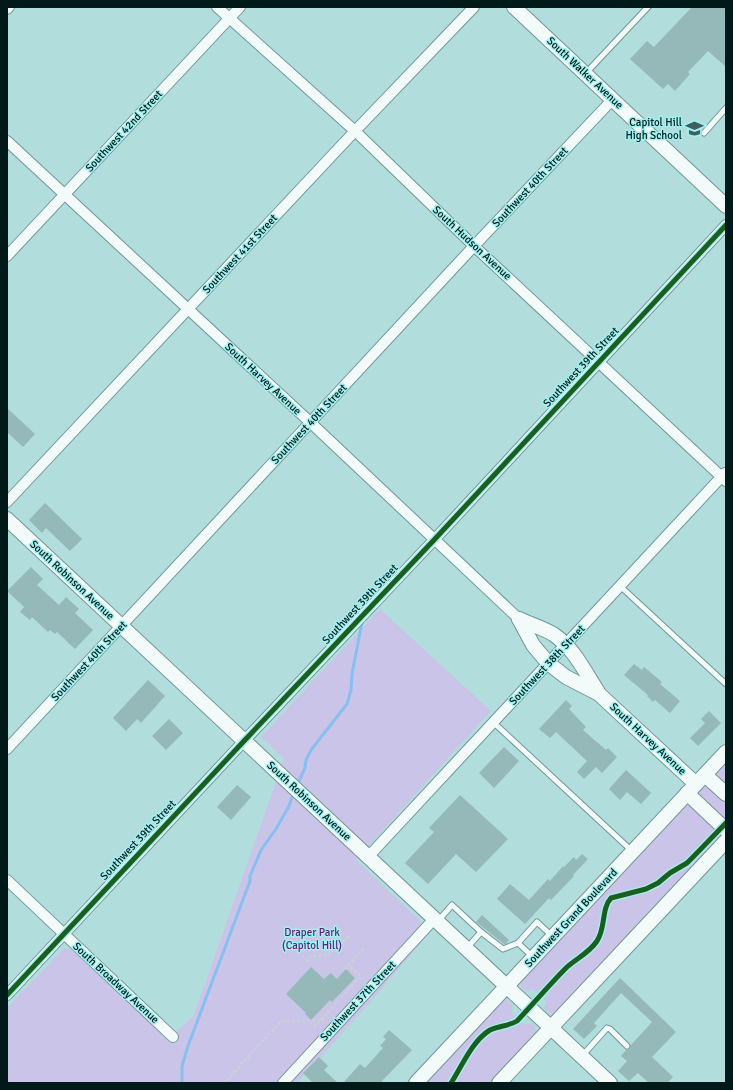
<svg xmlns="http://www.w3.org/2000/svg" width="733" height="1090" font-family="Signika,sans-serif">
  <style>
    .green { fill: #cac5e8 }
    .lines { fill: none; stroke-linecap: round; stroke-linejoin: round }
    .stream { stroke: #89bef1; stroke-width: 3 }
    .building { fill: #95b8b8 }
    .lane-casing { stroke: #729595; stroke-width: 7 }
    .street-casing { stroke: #729595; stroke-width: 12 }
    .secondary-casing { stroke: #729595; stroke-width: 16 }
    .path { stroke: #c7d4d4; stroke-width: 2; stroke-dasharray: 3 2; stroke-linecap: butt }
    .lane { stroke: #f3fafa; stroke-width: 5 }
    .street { stroke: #f3fafa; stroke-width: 10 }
    .secondary { stroke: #f3fafa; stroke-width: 14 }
    .cycleway-casing { stroke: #a0efef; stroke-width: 8 }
    .cycleway { stroke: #1b5e20; stroke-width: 5 }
    .labels { text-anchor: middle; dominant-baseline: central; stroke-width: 3; stroke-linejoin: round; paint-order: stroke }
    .street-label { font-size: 11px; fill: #011919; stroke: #a0efef }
    .poi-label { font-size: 11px; fill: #011919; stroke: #a0efef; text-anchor: end }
    .park-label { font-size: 11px; fill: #611f79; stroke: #a0efef }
  </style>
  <rect width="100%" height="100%" fill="#b2dddd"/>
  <g class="green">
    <path d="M380,609l111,102 -135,149 75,71 -63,74 -71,78h-290v-75l57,-60 8,2 96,90 26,-25 90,-256 -23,-22z"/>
    <path d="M726,759v28l-8,-8 -2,-8z"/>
    <path d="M703,786l7,2 16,15v19l-29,-27v-4z"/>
    <path d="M684,806h6l25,23 4,5v4l-165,176 -6,-1 -4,-5 3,-6 -14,-13 -4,2 -5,-1 -3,-4 -1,-5z"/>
    <path d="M506,1000c7,3 8,7 5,13l14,12 6,-2 3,2 3,7 -2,5 -43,46h-68l77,-82z"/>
  </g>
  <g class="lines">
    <g class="stream">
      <path d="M297,785l8,-17 1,-8 5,-10 36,-46 4,-14 1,-16 10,-52"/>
      <path d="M182,1083v-17l6,-20 62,-165v-5l11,-26 15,-21 13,-23 5,-14"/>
    </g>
  </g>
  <g class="building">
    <path d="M692,7h34v60l-18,-16 -20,21 2,2 -15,17 -7,-7 -5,5 -33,-30 17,-18 7,6z"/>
    <path d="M7,408l28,26 -12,13 -16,-15z"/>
    <path d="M45,503l37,36 -12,12 -24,-23 -4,5 -13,-13z"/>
    <path d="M31,567l12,12 -6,6 22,20 7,-8 13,12 -4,4 18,17 -18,19 -18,-17 -2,2 -5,-4 -2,2 -16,-15 -2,3 -10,-8 4,-5 -17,-16z"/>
    <path d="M634,664l8,6 2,-3 18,15 -2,2 20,17 -10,12 -15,-13 -2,2 -6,-6 1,-1 -24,-20z"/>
    <path d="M148,680l17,16 -24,27 -4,-4 -11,12 -13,-13z"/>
    <path d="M566,700l6,6 -3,3 17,18 -3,3 23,20 2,-2 9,9 -15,16 -6,-6 -12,12 -7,-7 10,-11 -31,-29 -6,6 -11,-9z"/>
    <path d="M709,711l12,12 -23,23 -8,-8 15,-15 -4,-4z"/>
    <path d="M169,719l14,14 -17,17 -14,-14z"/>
    <path d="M504,747l15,14 -25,27 -15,-15z"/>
    <path d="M626,770l25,23 -10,11 -14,-12 -7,8 -11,-11z"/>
    <path d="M237,785l14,12 -20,23 -14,-13z"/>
    <path d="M460,795l48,44 -32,33 -20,-18 -28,30 -23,-21 29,-31 -5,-4z"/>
    <path d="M582,854l6,5 -15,16 1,1 -23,24 -2,-2 -24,26 -28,-25 13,-15 19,16 19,-21 2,2 13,-15 1,1 10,-10 2,3z"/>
    <path d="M482,915l27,25 -3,4h-2l-28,-22z"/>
    <path d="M311,967l13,12 7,-6 6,6 9,-10 9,9 -23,24 -2,-2 -19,20 -6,-6 1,-1 -20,-19z"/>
    <path d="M620,978l56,54 -24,25 21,20 -6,6h-18l-11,-10 -9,8 -11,-10 9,-10 -6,-5 5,-6 4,-1 1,-4 21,-23 -31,-29 -27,30 3,3 -13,13 -11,-10z"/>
    <path d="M389,1030l23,20 -32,33h-37l17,-19 5,4 18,-20 -3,-2 6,-7 -3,-2z"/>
    <path d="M319,1057l9,9 -4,4 14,13h-25l-10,-10z"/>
  </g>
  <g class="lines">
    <defs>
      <g id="lane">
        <path d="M586,73l62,-66"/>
        <path d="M704,133l22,-25"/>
        <path d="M620,586l106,98"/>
        <path d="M493,722l139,129"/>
        <path d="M438,921l14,-16 29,27"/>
        <path d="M467,948l14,-16 22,17 15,-6"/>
        <path d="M533,957l-15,-14 19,-21 15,14"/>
        <path d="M582,1056l25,-28 3,1 17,17"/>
      </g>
      <g id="street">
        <path d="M217,7l138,124 119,115 252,235"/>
        <path d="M7,9l2,-2"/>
        <path d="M7,141l304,282 208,196"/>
        <path d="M7,256l233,-249"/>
        <path d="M7,502l348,-371 119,-124"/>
        <path d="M7,749l467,-503 139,-147"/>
        <path d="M368,857l357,-384"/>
        <path d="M7,880l166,157"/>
        <path d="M7,995l237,-254 190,-201 292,-315"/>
        <path d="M283,1083l151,-164"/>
      </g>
      <g id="secondary">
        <path d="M514,7l212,199"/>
        <path d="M7,519l603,564"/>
        <path d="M519,619l14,26 15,18 18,14 33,17 97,90"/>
        <path d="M519,619c11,5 24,9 34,15 21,14 32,38 45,58"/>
        <path d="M705,775l21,19"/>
        <path d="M687,793l39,37"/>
        <path d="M416,1083l310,-331"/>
        <path d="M499,1083l227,-242"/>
      </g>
    </defs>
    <use href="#lane" class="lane-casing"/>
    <use href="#street" class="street-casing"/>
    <use href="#secondary" class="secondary-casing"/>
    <g class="path">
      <path d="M306,962l5,-6 17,-1 13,-13 10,-6"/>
      <path d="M345,969l19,-21"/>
      <path d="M314,1027l47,-51 -13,-11"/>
      <path d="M224,1083l57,-62 46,-1"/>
    </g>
    <use href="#lane" class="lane"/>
    <use href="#street" class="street"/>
    <use href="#secondary" class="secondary"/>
    <defs>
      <g id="cycleway">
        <path d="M7,995l237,-254 190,-201 292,-315"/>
        <path d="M451,1083c11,-17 21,-42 39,-53 9,-4 19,-4 27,-9 17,-18 33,-37 50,-54 10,-9 22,-14 30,-26 9,-13 4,-32 14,-43l35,-9 12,-6 12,-10 17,-10 6,-6 33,-34"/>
      </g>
    </defs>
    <use href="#cycleway" class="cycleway-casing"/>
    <use href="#cycleway" class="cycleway"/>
  </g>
  <defs>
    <symbol id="school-bare" viewBox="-9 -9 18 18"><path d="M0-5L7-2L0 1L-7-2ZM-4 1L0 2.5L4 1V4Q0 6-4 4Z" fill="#3f5e5e" stroke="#a0efef" stroke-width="2.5" paint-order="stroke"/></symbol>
  </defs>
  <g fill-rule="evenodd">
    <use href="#school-bare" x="682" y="116" width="25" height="25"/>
  </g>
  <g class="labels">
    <g class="street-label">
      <text transform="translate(585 73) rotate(43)">South Walker Avenue</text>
      <text transform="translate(124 131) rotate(-47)">Southwest 42nd Street</text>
      <text transform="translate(530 187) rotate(-47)">Southwest 40th Street</text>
      <text transform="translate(472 243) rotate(43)">South Hudson Avenue</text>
      <text transform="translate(240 254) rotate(-47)">Southwest 41st Street</text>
      <text transform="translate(581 367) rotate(-47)">Southwest 39th Street</text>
      <text transform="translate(263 379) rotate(43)">South Harvey Avenue</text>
      <text transform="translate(309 424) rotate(-47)">Southwest 40th Street</text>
      <text transform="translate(72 580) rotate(43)">South Robinson Avenue</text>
      <text transform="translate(360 604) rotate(-47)">Southwest 39th Street</text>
      <text transform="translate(89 661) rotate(-47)">Southwest 40th Street</text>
      <text transform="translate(547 665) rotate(-47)">Southwest 38th Street</text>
      <text transform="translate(648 739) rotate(43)">South Harvey Avenue</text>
      <text transform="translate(309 801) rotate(43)">South Robinson Avenue</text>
      <text transform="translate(138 840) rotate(-47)">Southwest 39th Street</text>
      <text transform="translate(571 918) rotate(-47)">Southwest Grand Boulevard</text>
      <text transform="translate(116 983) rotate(43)">South Broadway Avenue</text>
      <text transform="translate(358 1001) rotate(-47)">Southwest 37th Street</text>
    </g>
    <g class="poi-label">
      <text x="682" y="122">Capitol Hill<tspan x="682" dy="13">High School</tspan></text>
    </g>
    <g class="park-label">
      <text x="312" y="932">Draper Park<tspan x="312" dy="13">(Capitol Hill)</tspan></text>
    </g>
  </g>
  <rect width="733" height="1090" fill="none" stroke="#011919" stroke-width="16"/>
</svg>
